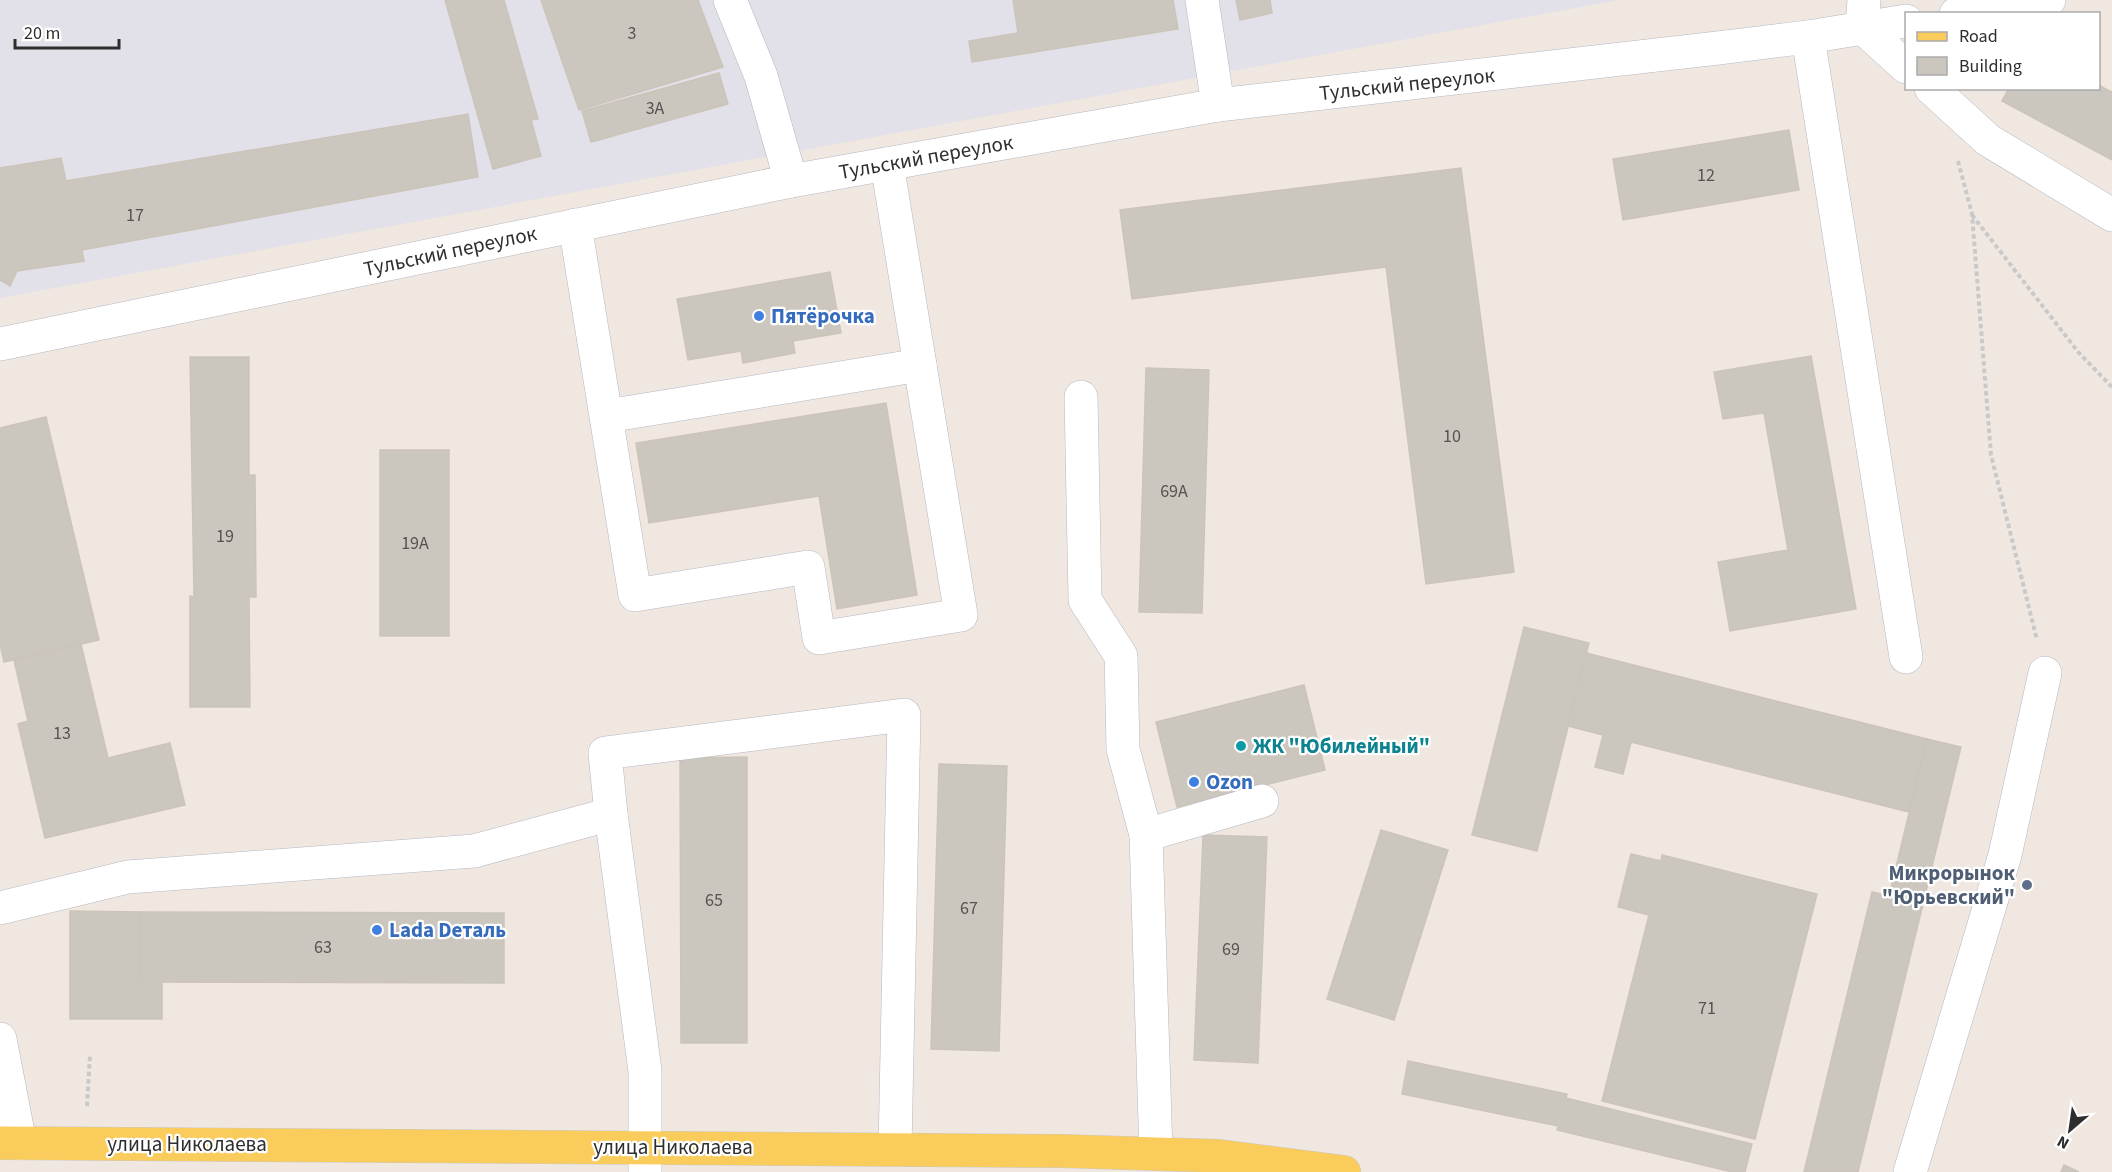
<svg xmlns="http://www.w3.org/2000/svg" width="2112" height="1172" font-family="'Source Sans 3',sans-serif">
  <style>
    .industrial { fill: #e2e0e8 }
    .building { fill: #cbc6be; stroke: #ccc4b9; stroke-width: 1.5 }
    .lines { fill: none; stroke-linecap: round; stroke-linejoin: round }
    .minor-casing { stroke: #b4b7c2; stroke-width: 34 }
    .major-casing { stroke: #c9c9c9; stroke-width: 34 }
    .path { stroke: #c9c9c9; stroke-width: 4; stroke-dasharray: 4.5 3; stroke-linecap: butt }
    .minor { stroke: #fff; stroke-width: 33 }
    .major { stroke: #facc5b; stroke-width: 33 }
    .shop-dot { fill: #3f7fe0; stroke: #fff; stroke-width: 2 }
    .culture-dot { fill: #0f9aa8; stroke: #fff; stroke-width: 2 }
    .service-dot { fill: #5c6f8a; stroke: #fff; stroke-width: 2 }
    .labels { text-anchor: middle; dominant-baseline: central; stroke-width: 4.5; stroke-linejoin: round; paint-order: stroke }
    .number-label { font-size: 18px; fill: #555452 }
    .street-label { font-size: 21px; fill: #2e2e2e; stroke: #fff }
    .shop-label { font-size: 21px; font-weight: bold; fill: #366cbe; stroke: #fff; text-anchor: start }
    .culture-label { font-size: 21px; font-weight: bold; fill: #0d838f; stroke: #fff; text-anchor: start }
    .service-label { font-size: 21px; font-weight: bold; fill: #4e5e75; stroke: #fff; text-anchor: end }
  </style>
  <rect width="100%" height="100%" fill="#f0e8e0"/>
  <path class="industrial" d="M0,0h1619l-1619,298z"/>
  <g class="building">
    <path d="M445,0h59l34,119 -7,1 10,36 -48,13z"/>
    <path d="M541,0h157l25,67 -144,43z"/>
    <path d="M1013,0h160l5,29 -206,33 -3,-21 49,-8z"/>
    <path d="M1236,0h34l2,13 -32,7z"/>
    <path d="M719,73l9,31 -137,38 -9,-31z"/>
    <path d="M2098,85l14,7v68l-110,-59 7,-13h89z"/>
    <path d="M468,114l10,63 -396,73 2,11 -67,10 -7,15 -10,-6v-112l61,-10 5,23z"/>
    <path d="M1789,130l10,60 -176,30 -10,-61z"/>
    <path d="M1461,168l53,404 -88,12 -40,-317 -254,32 -12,-89z"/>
    <path d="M830,272l11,61 -48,8 2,12 -52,10 -2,-12 -53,9 -11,-61z"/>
    <path d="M1811,356l45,253 -126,22 -12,-69 70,-12 -24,-137 -41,6 -9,-47z"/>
    <path d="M190,357h59v118h6l1,122h-7l1,110h-60v-111l4,1z"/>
    <path d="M1146,368l63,2 -7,243 -63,-1z"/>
    <path d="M886,403l31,192 -80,14 -18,-113 -170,27 -13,-80z"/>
    <path d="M46,417l53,223 -95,22 -4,-18v-216z"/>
    <rect x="380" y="450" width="69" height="186"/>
    <path d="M1524,627l65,16 -52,208 -65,-16z"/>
    <path d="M81,644l27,114 62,-15 15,62 -140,33 -27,-114 10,-3 -14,-61z"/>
    <path d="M1586,653l341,86 -18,73 -278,-70 -8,32 -28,-7 8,-32 -35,-9z"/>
    <path d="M1304,685l21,85 -148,37 -21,-85z"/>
    <path d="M1927,739l34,8 -103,425h-54l68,-280 17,4z"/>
    <path d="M747,757v286h-66l-1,-285z"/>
    <path d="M939,764l68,2 -8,285 -68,-2z"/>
    <path d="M1381,830l67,20 -54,170 -67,-21z"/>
    <path d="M1203,835l64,2 -9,226 -64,-3z"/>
    <path d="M1631,854l30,7 1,-6 155,39 -62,245 -153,-38 47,-186 -31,-8z"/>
    <path d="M70,911l71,1v70l21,-1v38h-92z"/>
    <path d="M141,912l363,1v70l-363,-1z"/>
    <path d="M1408,1061l159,33 -1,4 186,46 -7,28h-13l-175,-42 1,-4 -156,-32z"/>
    <path d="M2064,1165l15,7h-18z"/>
  </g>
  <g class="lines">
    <defs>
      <g id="minor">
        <path d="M730,0l31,76 30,105"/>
        <path d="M1202,0l16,105"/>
        <path d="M1956,14l93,-14"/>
        <path d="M1862,27l44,40"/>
        <path d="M1862,27l2,-27"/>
        <path d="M1808,37l98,620"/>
        <path d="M1931,88l57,52 124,75"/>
        <path d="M575,225l60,370 173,-28 11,71 142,-23 -74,-451"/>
        <path d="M0,344l791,-163 427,-76 500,-57 90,-11 98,-16"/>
        <path d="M1081,397l4,203 36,56 2,93 23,86 10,318"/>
        <path d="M607,416l313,-51"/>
        <path d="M611,814l-6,-61 299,-38 -9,434"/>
        <path d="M1146,835l116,-34"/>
        <path d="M0,908l128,-31 346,-26 137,-37 34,257v101"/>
        <path d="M0,1039l20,104"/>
        <path d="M1910,1172l95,-317 40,-182"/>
      </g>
      <path id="major" d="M0,1143l1062,8 157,5 125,16"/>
    </defs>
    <use href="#minor" class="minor-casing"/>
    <use href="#major" class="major-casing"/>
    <g class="path">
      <path d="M1958,161l14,53 19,241 46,185"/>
      <path d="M1972,215l107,138 33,34"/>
      <path d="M87,1106l3,-51"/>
    </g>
    <use href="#minor" class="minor"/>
    <use href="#major" class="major"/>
  </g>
  <g class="shop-dot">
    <circle cx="759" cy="316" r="6"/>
    <circle cx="1194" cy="782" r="6"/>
    <circle cx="377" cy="930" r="6"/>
  </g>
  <circle class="culture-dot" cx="1241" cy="746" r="6"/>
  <circle class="service-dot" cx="2027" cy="885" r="6"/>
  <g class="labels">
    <g class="number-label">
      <text x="632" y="33">3</text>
      <text x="655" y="108">3А</text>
      <text x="1706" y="175">12</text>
      <text x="135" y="215">17</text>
      <text x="1452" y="436">10</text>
      <text x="1174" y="491">69А</text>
      <text x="225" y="536">19</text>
      <text x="415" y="543">19А</text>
      <text x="62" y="733">13</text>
      <text x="714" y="900">65</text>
      <text x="969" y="908">67</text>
      <text x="323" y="947">63</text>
      <text x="1231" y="949">69</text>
      <text x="1707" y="1008">71</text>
    </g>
    <g class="street-label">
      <text transform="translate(1407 84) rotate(-6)">Тульский переулок</text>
      <text transform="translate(926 157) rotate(-10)">Тульский переулок</text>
      <text transform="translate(450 251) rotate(-12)">Тульский переулок</text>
      <text x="187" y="1144">улица Николаева</text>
      <text x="673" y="1147">улица Николаева</text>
    </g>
    <g class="shop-label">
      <text x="771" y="316">Пятёрочка</text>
      <text x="1206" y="782">Ozon</text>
      <text x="389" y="930">Lada Dеталь</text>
    </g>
    <g class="culture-label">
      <text x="1253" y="746">ЖК "Юбилейный"</text>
    </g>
    <g class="service-label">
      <text x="2015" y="873">Микрорынок<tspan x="2015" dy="24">"Юрьевский"</tspan></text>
    </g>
  </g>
  <rect x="1905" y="12" width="195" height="78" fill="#ffffff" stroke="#ababab" stroke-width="1.5"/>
  <rect x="1917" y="32" width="30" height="9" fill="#facc5b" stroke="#ababab" stroke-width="1.5"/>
  <text x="1959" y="42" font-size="18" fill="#2e2e2e">Road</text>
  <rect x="1917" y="57" width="30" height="18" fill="#cbc6be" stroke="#ababab" stroke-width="1.5"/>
  <text x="1959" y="72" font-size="18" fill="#2e2e2e">Building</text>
  <g transform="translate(2070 1130) rotate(209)" stroke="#ffffff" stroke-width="4.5" paint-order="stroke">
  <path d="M0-4.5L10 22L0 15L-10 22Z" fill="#2e2e2e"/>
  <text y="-9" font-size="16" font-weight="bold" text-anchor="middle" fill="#2e2e2e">N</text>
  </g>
  <path d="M15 39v9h104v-9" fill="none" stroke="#2e2e2e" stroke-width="3"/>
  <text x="24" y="39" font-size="18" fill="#2e2e2e" stroke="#ffffff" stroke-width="4.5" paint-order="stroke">20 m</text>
</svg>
